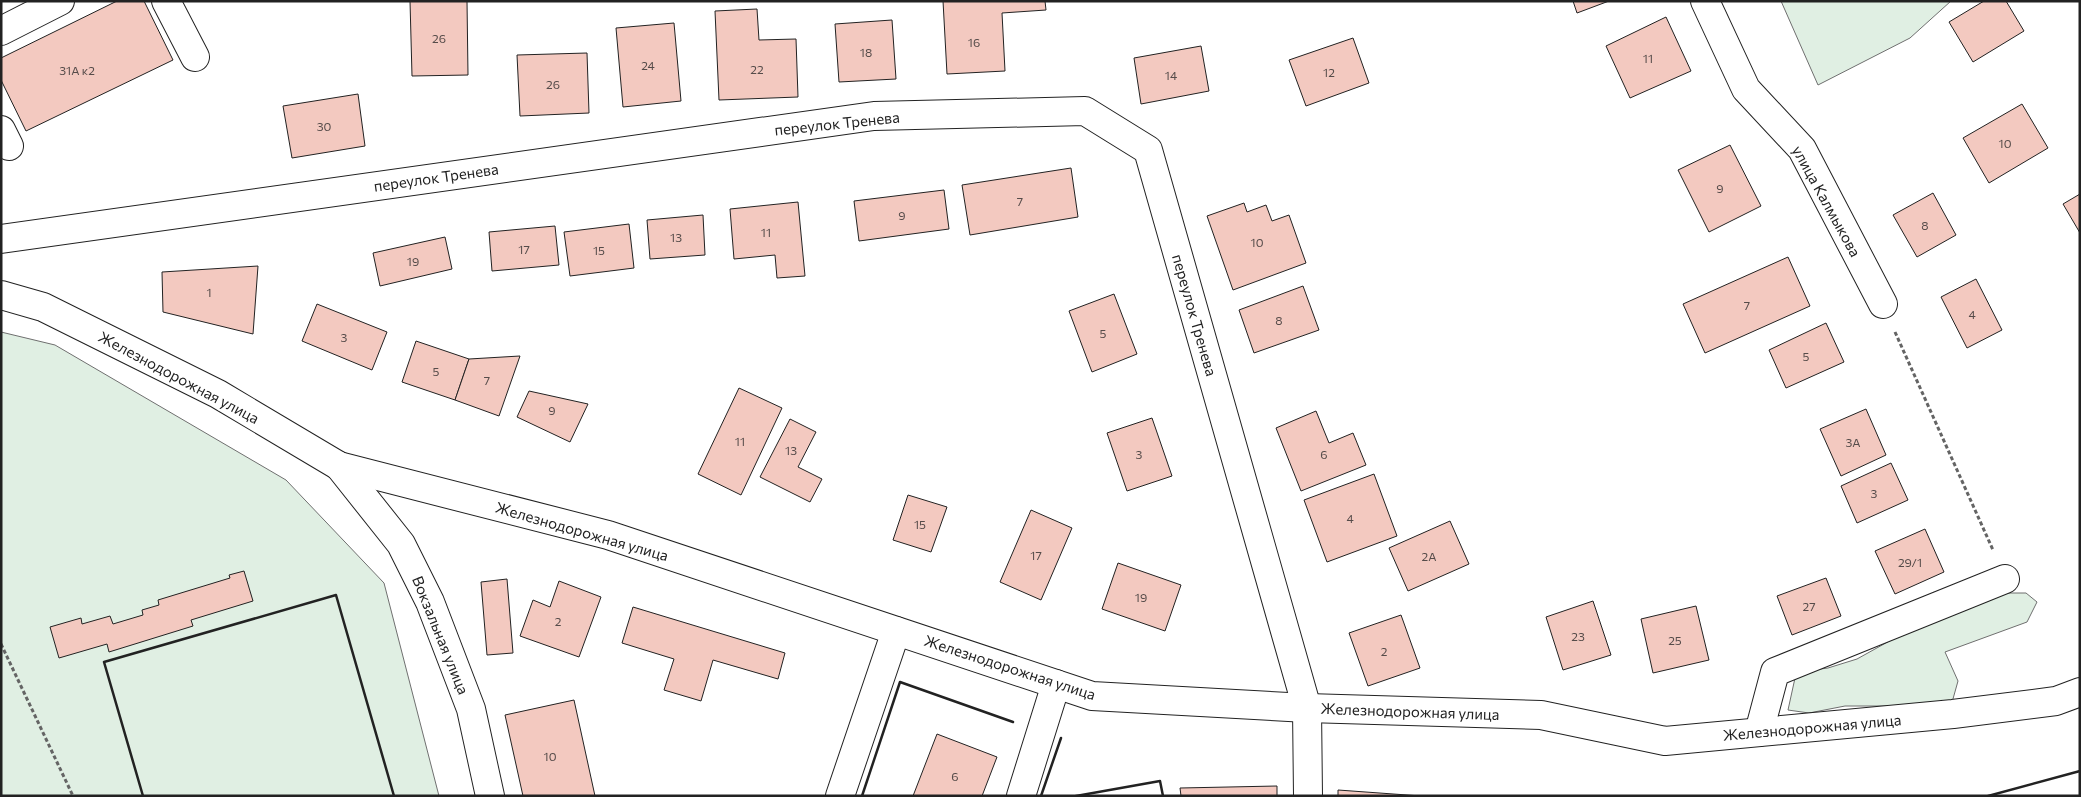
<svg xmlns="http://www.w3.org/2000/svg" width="2081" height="797" font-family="Commissioner,sans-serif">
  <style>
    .green { fill: #e0efe3; stroke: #6f6f6f }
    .building { fill: #f3c9c0; stroke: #222 }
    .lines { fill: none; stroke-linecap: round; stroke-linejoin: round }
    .minor-casing { stroke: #222; stroke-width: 30 }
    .path { stroke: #646464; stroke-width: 3; stroke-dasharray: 4 2.5; stroke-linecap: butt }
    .minor { stroke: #fff; stroke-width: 28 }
    .wall { stroke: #222; stroke-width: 2.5 }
    .labels { text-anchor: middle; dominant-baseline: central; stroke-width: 4; stroke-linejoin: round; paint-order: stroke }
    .number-label { font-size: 12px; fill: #564c4a }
    .street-label { font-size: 15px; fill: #222; stroke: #fff }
  </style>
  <rect width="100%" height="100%" fill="#fff"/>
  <g class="green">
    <path d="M1781,1h170l-41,37 -92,47z"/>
    <path d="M1,332l54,13 231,135 98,103 55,213h-438z"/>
    <path d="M2002,593h24l11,9 -10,20 -82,30 13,29 -7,25h-106l-36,7 -21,-3 7,-32 10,-7 23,-3 29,-9 45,-25z"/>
  </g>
  <g class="building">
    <path d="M117,1h27l29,59 -147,71 -25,-51v-22z"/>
    <path d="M410,1h57l1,74 -56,1z"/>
    <path d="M943,1h102l1,9 -44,3 3,58 -58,3z"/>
    <path d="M1573,1h36l-32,12z"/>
    <path d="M1984,1h22l18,30 -51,31 -24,-40z"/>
    <path d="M757,9l2,31 37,-1 2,58 -79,3 -4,-89z"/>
    <path d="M1666,17l25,54 -61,27 -24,-52z"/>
    <path d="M892,20l4,59 -57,3 -4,-58z"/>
    <path d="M674,23l7,78 -58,6 -7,-79z"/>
    <path d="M1353,38l16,45 -63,23 -17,-46z"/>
    <path d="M1201,46l8,45 -68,13 -7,-46z"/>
    <path d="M587,53l2,60 -69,3 -3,-61z"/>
    <path d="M358,94l7,52 -73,12 -9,-52z"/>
    <path d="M2022,104l26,44 -59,35 -26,-45z"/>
    <path d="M1730,145l31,61 -52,26 -31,-62z"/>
    <path d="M1071,168l7,49 -108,18 -8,-50z"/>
    <path d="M944,190l5,39 -90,12 -5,-40z"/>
    <path d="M1933,193l23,42 -39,22 -24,-42z"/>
    <path d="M2080,194v39l-17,-29z"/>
    <path d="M798,202l7,74 -28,2 -2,-23 -41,4 -4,-50z"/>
    <path d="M1244,203l3,9 19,-7 6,16 17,-6 17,48 -73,27 -26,-74z"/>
    <path d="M703,215l2,40 -55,4 -3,-39z"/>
    <path d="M629,224l5,44 -64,8 -6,-44z"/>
    <path d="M555,226l4,39 -67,6 -3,-39z"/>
    <path d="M445,237l7,32 -72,17 -7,-33z"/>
    <path d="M1788,257l22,49 -105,47 -22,-49z"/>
    <path d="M258,266l-5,68 -90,-22 -1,-40z"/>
    <path d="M1976,279l26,51 -35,18 -26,-51z"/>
    <path d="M1303,286l16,44 -65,23 -15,-43z"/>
    <path d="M1114,294l23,60 -45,18 -23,-61z"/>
    <path d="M317,304l70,28 -15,38 -70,-29z"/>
    <path d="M1826,323l18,39 -58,26 -17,-38z"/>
    <path d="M416,341l53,18 -14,41 -53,-18z"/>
    <path d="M520,356l-21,60 -44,-16 14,-41z"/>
    <path d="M739,388l43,20 -41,87 -43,-21z"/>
    <path d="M529,391l59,13 -18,38 -53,-25z"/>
    <path d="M1866,409l20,46 -45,21 -21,-47z"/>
    <path d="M1316,411l13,32 24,-10 13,32 -65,26 -25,-63z"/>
    <path d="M1152,418l20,58 -45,15 -20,-58z"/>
    <path d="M790,419l26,13 -18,35 24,12 -12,23 -50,-25z"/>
    <path d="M1891,463l17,37 -51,23 -16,-37z"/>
    <path d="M1374,474l23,62 -70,26 -23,-62z"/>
    <path d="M908,495l39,12 -16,45 -38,-12z"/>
    <path d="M1031,510l41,18 -31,72 -41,-18z"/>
    <path d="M1450,521l19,43 -61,27 -19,-43z"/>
    <path d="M1925,529l19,43 -49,22 -20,-43z"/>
    <path d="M1118,563l63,22 -16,46 -63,-22z"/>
    <path d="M244,571l9,30 -62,19 2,6 -84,26 -2,-8 -48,14 -9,-31 31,-9 1,6 28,-8 3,8 30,-9 -1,-5 17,-5 -1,-5 72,-22 -1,-3z"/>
    <path d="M1826,578l15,38 -49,19 -15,-39z"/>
    <path d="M507,579l6,74 -26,2 -6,-73z"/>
    <path d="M559,581l42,16 -22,60 -59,-21 13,-36 17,7z"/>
    <path d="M1593,601l18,54 -48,15 -17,-53z"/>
    <path d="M1696,606l13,54 -56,13 -12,-54z"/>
    <path d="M633,607l152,46 -7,26 -65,-19 -12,41 -37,-11 10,-31 -52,-16z"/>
    <path d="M1401,615l19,53 -52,18 -19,-53z"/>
    <path d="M574,700l21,96h-72l-18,-81z"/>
    <path d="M937,734l60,23 -15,39h-69z"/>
    <path d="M1277,786v10h-96l-1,-8z"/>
    <path d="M1338,790l83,6h-83z"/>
  </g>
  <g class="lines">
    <defs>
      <g id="minor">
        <path d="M166,1l29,56"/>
        <path d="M1705,1l41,88 56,60 81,155"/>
        <path d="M1,31l59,-30"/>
        <path d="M1,130l8,16"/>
        <path d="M1,239l873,-123 211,-5 63,39 159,558 1,88"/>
        <path d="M1,295l42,12 175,87 121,72 269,69 484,161 215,12 234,7 124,26 288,-27 103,-13 24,-9"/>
        <path d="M339,466l62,78 29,58 41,107 19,87"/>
        <path d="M1759,732l16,-60 230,-93"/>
        <path d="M840,796l56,-165"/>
        <path d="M1021,796l35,-112"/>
      </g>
    </defs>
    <use href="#minor" class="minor-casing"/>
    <g class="path">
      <path d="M1895,332l98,218"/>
      <path d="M1,644l72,152"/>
    </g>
    <use href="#minor" class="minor"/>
    <g class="wall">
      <path d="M143,796l-39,-134 232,-67 58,201"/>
      <path d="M862,796l38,-114 113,40"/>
      <path d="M1041,796l20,-58"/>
      <path d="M1076,796l84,-15 3,15"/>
      <path d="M1988,796l92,-25"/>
    </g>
  </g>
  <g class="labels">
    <g class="number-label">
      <text x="439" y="38">26</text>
      <text x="974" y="42">16</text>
      <text x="866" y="52">18</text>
      <text x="1648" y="58">11</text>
      <text x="648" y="65">24</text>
      <text x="757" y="69">22</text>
      <text x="77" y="70">31А к2</text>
      <text x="1329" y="72">12</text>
      <text x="1171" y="75">14</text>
      <text x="553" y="84">26</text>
      <text x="324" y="126">30</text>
      <text x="2005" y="143">10</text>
      <text x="1720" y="188">9</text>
      <text x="1020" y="201">7</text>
      <text x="902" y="215">9</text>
      <text x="1925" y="225">8</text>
      <text x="766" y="232">11</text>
      <text x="676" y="237">13</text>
      <text x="1257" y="242">10</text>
      <text x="524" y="249">17</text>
      <text x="599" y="250">15</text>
      <text x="413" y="261">19</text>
      <text x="209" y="292">1</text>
      <text x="1747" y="305">7</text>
      <text x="1972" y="314">4</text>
      <text x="1279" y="320">8</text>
      <text x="1103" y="333">5</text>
      <text x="344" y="337">3</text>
      <text x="1806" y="356">5</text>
      <text x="436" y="371">5</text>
      <text x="487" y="380">7</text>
      <text x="552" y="410">9</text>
      <text x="740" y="441">11</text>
      <text x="1853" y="442">3А</text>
      <text x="791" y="450">13</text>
      <text x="1139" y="454">3</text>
      <text x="1324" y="454">6</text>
      <text x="1874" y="493">3</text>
      <text x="1350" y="518">4</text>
      <text x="920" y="524">15</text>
      <text x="1036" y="555">17</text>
      <text x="1429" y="556">2А</text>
      <text x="1910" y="562">29/1</text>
      <text x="1141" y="597">19</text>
      <text x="1809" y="606">27</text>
      <text x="558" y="621">2</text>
      <text x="1578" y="636">23</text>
      <text x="1675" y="640">25</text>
      <text x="1384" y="651">2</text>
      <text x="550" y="756">10</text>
      <text x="955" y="776">6</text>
    </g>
    <g class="street-label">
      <text transform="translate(837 123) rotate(-6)">переулок Тренева</text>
      <text transform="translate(436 177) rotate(-8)">переулок Тренева</text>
      <text transform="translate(1827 201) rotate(61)">улица Калмыкова</text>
      <text transform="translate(1195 315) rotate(74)">переулок Тренева</text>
      <text transform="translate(179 377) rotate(28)">Железнодорожная улица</text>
      <text transform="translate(582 531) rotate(16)">Железнодорожная улица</text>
      <text transform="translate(441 635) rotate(68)">Вокзальная улица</text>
      <text transform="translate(1010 667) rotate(18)">Железнодорожная улица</text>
      <text transform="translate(1410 711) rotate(2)">Железнодорожная улица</text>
      <text transform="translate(1812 727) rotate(-5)">Железнодорожная улица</text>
    </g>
  </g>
  <rect width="2081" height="797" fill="none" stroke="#222222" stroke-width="5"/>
</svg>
